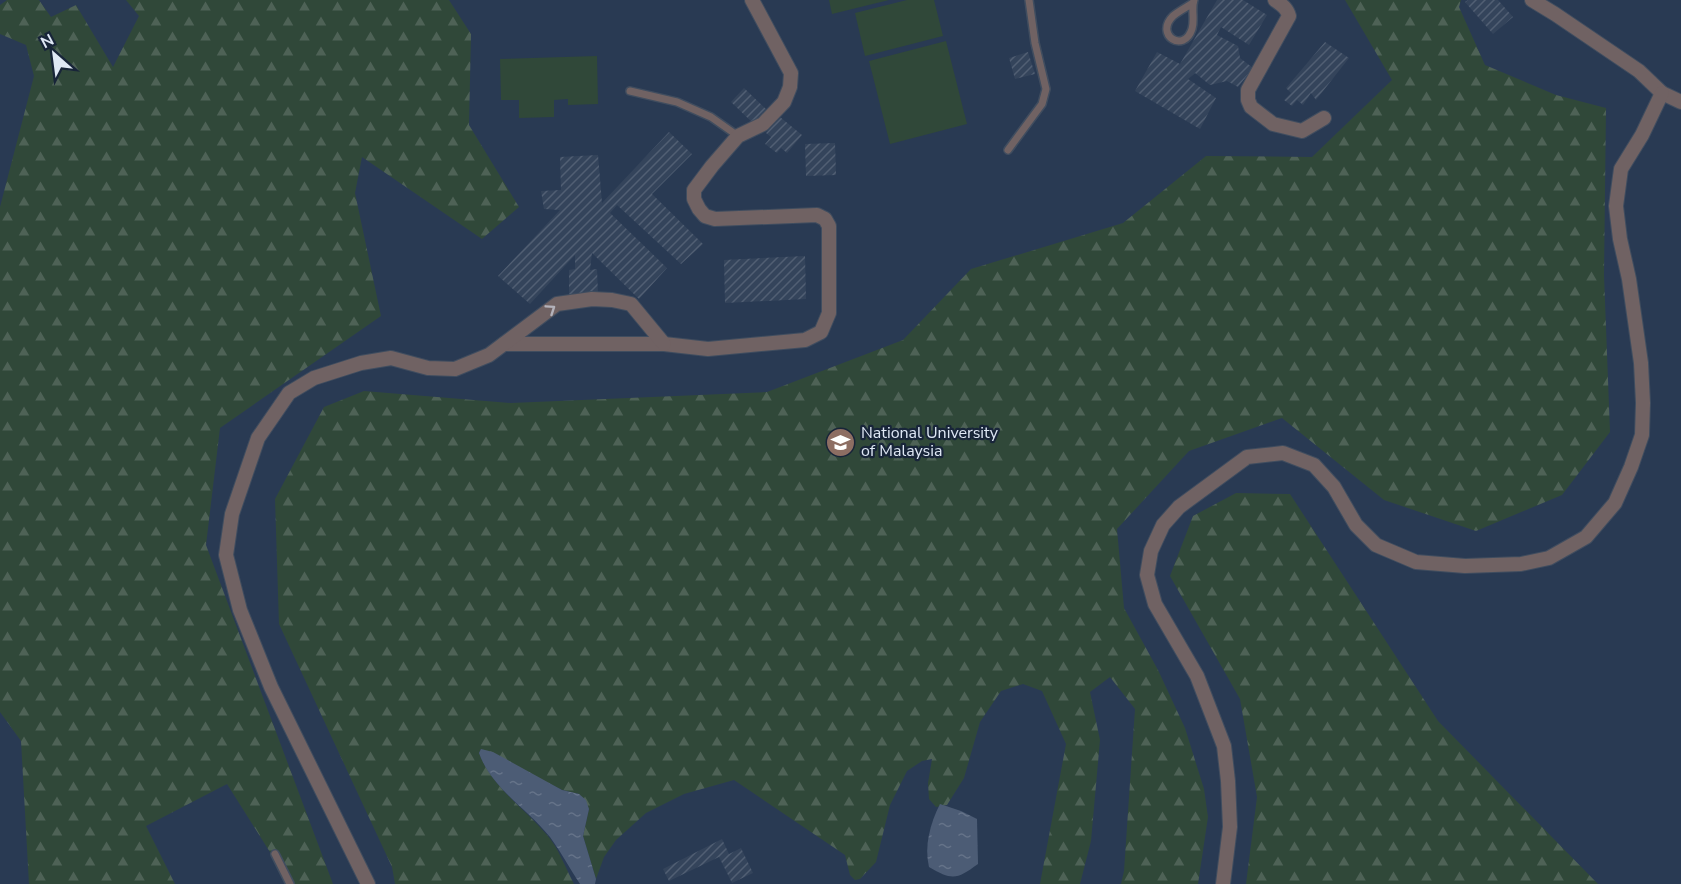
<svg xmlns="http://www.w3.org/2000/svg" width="1681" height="884" font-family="'Nunito Sans',sans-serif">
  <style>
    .built { fill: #293a53 }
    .forest { fill: url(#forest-firs) }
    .pitch { fill: #304839 }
    .water { fill: url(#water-ripples) }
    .building { fill: url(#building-hatch) }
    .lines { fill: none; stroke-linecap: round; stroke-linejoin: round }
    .lane-casing { stroke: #404d5f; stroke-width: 10 }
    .street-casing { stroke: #404d5f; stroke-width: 16 }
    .lane { stroke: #706263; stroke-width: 7 }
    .street { stroke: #706263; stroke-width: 14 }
    .oneway { stroke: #b3b2bb }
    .labels { text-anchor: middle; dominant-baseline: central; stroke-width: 4.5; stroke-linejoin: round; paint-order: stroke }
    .poi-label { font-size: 16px; fill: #dfe8f5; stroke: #182539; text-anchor: start }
  </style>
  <defs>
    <pattern id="forest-firs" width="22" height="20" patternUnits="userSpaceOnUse" patternTransform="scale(1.5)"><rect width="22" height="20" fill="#304839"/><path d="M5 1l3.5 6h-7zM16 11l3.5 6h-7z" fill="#4e6256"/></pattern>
    <pattern id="water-ripples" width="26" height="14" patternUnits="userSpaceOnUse" patternTransform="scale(1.5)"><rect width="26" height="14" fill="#4c5c75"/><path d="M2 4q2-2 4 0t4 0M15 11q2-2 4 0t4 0" fill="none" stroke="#657389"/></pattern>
    <pattern id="building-hatch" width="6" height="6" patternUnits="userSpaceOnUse" patternTransform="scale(1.5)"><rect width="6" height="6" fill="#34445b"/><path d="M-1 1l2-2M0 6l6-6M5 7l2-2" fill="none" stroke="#515f73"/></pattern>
  </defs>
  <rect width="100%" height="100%" fill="#222f43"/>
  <rect class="built" x="0" y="0" width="1681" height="884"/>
  <g class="forest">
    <path d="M7,0h32l12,17 25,-12 37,62 26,-51 -13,-16h323l22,34 -2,91 50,82 -37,32 -120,-82 -7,36 26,123 -161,112 -14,117 127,339h-43l-63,-100 -81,42 29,58h-146l-8,-143 -21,-29v-505l34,-131 -8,-31 -26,-11v-29z"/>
    <path d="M1345,0h116l-2,7 26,58 71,30 50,13 -2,167 6,157 -48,63 -86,36 -92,-31 -102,-82 -93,33 -72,78 7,79 34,62 27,58 19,61 4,28 -10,67h-77l3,-13 11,-162 -25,-32 -20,15 10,48 -9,101 -11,43h-40l26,-140 -24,-53 -19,-7 -22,7 -21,31 -16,56 -17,27 -11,2 -7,-8 -1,-16 4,-24 -10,2 -15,10 -17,34 -14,57 -16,17 -5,1 -5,-5 -5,-20 -111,-75 -50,14 -38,19 -30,27 -12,17 -8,22 -13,-43 6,-27 -10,-15 -17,-4 -81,-41 -2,4c13,34 45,55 68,82 11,12 19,34 27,49h-179l-3,-17 -113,-243 -4,-125 49,-92 40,-16 147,12 256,-11 136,-52 68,-71 152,-46 83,-67 106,1 80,-77z"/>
    <path d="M1236,493l54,1 148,227 160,163h-352l11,-87 -17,-98 -70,-123 23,-60z"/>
  </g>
  <g class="pitch">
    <path d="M829,0h60l-57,14z"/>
    <path d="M907,0h27l9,36 -78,20 -10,-43z"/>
    <path d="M946,41l21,83 -77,20 -21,-83z"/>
    <path d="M597,56l1,48 -30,1v-6l-14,1v17l-35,1v-18h-18l-1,-41z"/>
  </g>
  <g class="water">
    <path d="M481,749l12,3 69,38 17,4 7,6 3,9 -6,27 13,43 -1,5h-15c-10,-15 -19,-32 -30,-47 -23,-29 -58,-48 -71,-84z"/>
    <path d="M940,804l21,7 16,8 1,45c-21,15 -25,17 -49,3 -5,-21 1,-43 11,-63z"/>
  </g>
  <g class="building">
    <path d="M1217,0h26l24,15 -18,30 -28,-18 -4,8 21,11 2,12 13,10 -15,19 -11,-6 -17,4 -15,-12 -7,6 28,19 -16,31 -65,-38 22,-39 23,12z"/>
    <path d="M1468,0h30l15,17 -20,17 -28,-32z"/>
    <path d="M1325,42l24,16 -33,42 -5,-7 -8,12 -6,-5 -5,6 -8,-6 7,-7 -5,-5z"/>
    <path d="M1028,52l7,22 -20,5 -6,-21z"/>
    <path d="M744,88l25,24 -13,14 -25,-24z"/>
    <path d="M780,117l22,18 -15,18 -6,-5 -4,5 -12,-9 6,-7 -5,-4z"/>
    <path d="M669,132l23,22 -40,40 51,50 -22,20 -64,-59 -7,8 57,55 -28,31 -47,-46 -2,17 7,-1 1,26 -29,3v-28l6,-1v-14l-45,49 -32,-28 62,-66 -16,-1 -3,-18 20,-1 -1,-33 38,-2 4,48z"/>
    <path d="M835,143l1,32 -30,1 -1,-32z"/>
    <path d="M805,256l1,43 -81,4 -1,-43z"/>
    <path d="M722,839l7,15 12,-6 12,25 -21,10 -13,-26 -50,24 -6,-12z"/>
  </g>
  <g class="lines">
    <defs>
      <g id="lane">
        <path d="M1193,3c-6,4 -14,8 -20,13 -19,19 11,38 19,13 3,-10 -1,-20 2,-29"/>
        <path d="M630,91l47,11 34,15 27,19"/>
        <path d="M1008,150l34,-46 4,-15 -11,-46 -6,-43"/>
        <path d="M275,854l15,30"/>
      </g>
      <g id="street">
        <path d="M1275,0c7,5 12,8 14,16l-41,74v10l3,7 22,17 29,7 22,-13"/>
        <path d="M1532,0l23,14 84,57 23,22 19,9"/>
        <path d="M504,344h160l44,5 97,-9 16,-8 8,-19v-87l-4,-7 -8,-4 -102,4 -10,-3 -6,-7 -5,-10v-9l18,-24 26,-30 25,-12 21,-22 6,-15 1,-14 -39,-73"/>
        <path d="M368,884l-97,-197 -31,-77 -14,-55 6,-41 26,-76 31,-45 25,-15 47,-15 30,-5 37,10 27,1 34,-14 68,-51 35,-5 20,1 19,4 33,40"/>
        <path d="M1223,884l7,-57 -2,-46 -4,-35 -27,-70 -42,-72 -8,-29 4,-24 12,-26 16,-18 68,-50 36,-4 31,12 20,22 22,38 20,20 40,17 49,4 56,-2 28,-6 37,-21 29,-34 16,-36 11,-32 1,-32 -2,-40 -12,-84 -9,-40 -4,-33 5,-37 21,-34 20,-42"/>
      </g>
    </defs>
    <use href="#lane" class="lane-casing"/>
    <use href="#street" class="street-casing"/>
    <use href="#lane" class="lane"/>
    <use href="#street" class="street"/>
  </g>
  <defs><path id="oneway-chevron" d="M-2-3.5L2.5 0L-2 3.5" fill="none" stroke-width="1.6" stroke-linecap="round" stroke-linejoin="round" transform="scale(1.5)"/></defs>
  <use class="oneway" href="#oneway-chevron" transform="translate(551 309) rotate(-34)"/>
  <defs>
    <symbol id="university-disc" viewBox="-11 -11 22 22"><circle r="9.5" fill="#8d6e63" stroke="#182539"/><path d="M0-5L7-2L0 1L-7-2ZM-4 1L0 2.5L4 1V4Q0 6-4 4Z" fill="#fff"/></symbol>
  </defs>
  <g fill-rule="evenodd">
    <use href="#university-disc" x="824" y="426" width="33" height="33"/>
  </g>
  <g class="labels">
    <g class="poi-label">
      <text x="861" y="433">National University<tspan x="861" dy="18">of Malaysia</tspan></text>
    </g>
  </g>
  <g transform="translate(54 54) rotate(332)" stroke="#182539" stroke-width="4.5" paint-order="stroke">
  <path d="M0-4.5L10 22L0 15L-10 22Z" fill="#dfe8f5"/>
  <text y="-9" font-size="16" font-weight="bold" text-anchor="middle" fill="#dfe8f5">N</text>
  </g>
</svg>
